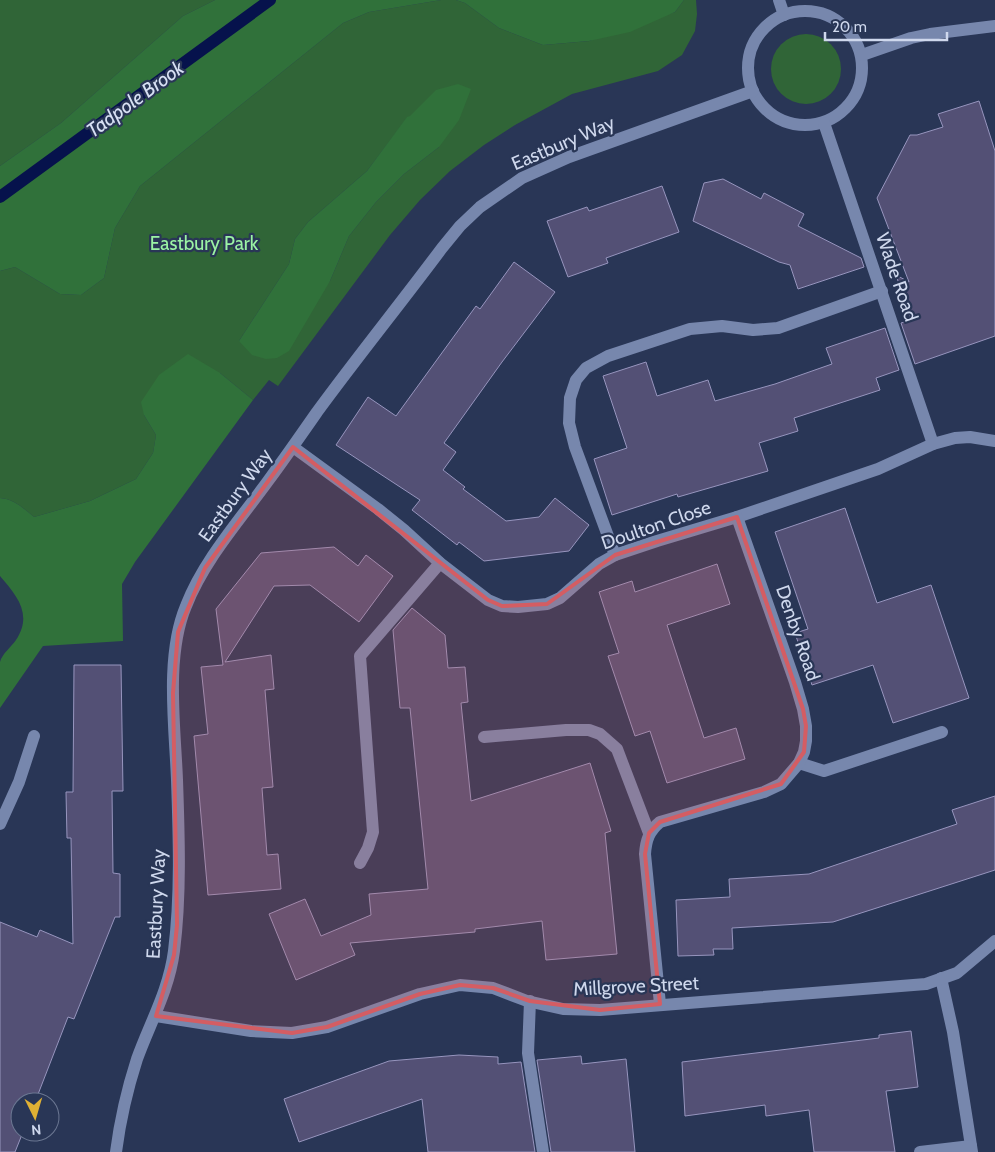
<svg xmlns="http://www.w3.org/2000/svg" width="995" height="1152" font-family="Cabin,sans-serif">
  <style>
    .green { fill: #306537; fill-rule: evenodd }
    .forest { fill: #30713a }
    .lines { fill: none; stroke-linecap: round; stroke-linejoin: round }
    .stream { stroke: #06124c; stroke-width: 12 }
    .building { fill: #535075; stroke: #9795be }
    .minor { stroke: #7787ad; stroke-width: 12 }
    .marked { fill: #d45d63; fill-opacity: 0.2; stroke: #d45d63; stroke-width: 4; stroke-linejoin: round }
    .labels { text-anchor: middle; dominant-baseline: central; stroke-width: 4.5; stroke-linejoin: round; paint-order: stroke }
    .street-label { font-size: 19px; fill: #cfd8ed; stroke: #293656 }
    .park-label { font-size: 19px; fill: #9bf3a4; stroke: #293656 }
    .water-label { font-size: 20px; font-style: italic; fill: #d8e1f4; stroke: #293656 }
  </style>
  <rect width="100%" height="100%" fill="#293656"/>
  <g class="green">
    <path d="M0,0h215l-32,16 -122,107 -61,43z"/>
    <path d="M441,0h15l9,3 34,25 44,17 46,-4 86,-29 9,-12h12l1,14 -2,17 -13,24 -24,16 -86,23 -57,31 -31,20 -34,26 -30,29 -30,35 -112,151 -9,-6 -16,20 -33,-27 -76,42 12,20 -3,18 -17,26 -46,22 -56,16c-11,-9 -20,-18 -34,-19v-227l15,-4 45,27 21,1 23,-17 11,-50 25,-42 203,-163 26,-11zM410,117l29,30 -35,27 -28,28 -27,34 -19,45 -91,60 50,-77 6,-25 13,-17 59,-51 40,-53z"/>
    <circle cx="806" cy="69" r="35"/>
  </g>
  <g class="forest">
    <path d="M215,0h226l-72,12 -26,11 -203,163 -25,42 -11,50 -23,17 -21,-1 -45,-27 -15,4v-105l61,-43 122,-107z"/>
    <path d="M456,0h228l-9,12 -45,20 -41,9 -46,4 -44,-17 -34,-25z"/>
    <path d="M458,84l13,5 -12,31 -20,27 -35,27 -28,28 -27,34 -19,45 -41,70 -12,7 -11,1 -14,-4 -13,-14 50,-77 6,-25 13,-17 59,-51 40,-54 3,-1 26,-26z"/>
    <path d="M188,354l32,19 33,27 -118,162 -13,22 1,57 -80,5 -43,62c0,-13 0,-33 0,-46 2,-8 11,-15 16,-22 17,-26 1,-44 -16,-64v-78c14,1 23,10 34,19l56,-16 46,-22 17,-26 3,-18 -12,-20 -3,-13 18,-27z"/>
  </g>
  <g class="lines">
    <path class="stream" d="M0,197l270,-197"/>
  </g>
  <g class="building">
    <path d="M979,101l16,50v185l-80,28 -14,-41 10,-3 -15,-45 13,7 -32,-84 33,-63h7l26,-8 -5,-13z"/>
    <path d="M723,179l38,20 3,-6 40,21 -6,12 63,32 3,9 -66,22 -8,-24 -11,-3 -86,-41 11,-38z"/>
    <path d="M662,186l17,46 -73,26 2,5 -40,14 -21,-56 40,-14 2,4z"/>
    <path d="M514,262l41,30 -53,70 -58,81 12,9 -13,18 22,17 -2,2 43,32 33,-4 16,-19 34,27 -20,26 -85,10 -25,-19 -2,3 -45,-35 8,-10 -84,-55 32,-48 28,19 80,-110 4,3z"/>
    <path d="M885,328l14,42 -23,8 4,12 -86,28 4,13 -39,12 9,28 -90,26 -1,-3 -65,21 -18,-56 33,-11 -24,-72 43,-14 11,34 51,-16 7,21 60,-17 57,-20 -6,-16z"/>
    <path d="M845,508l32,95 54,-18 38,113 -76,25 -20,-58 -61,20 -17,-52 13,-4 -33,-97z"/>
    <path d="M334,547l24,19 8,-11 27,21 -34,46 -49,-37 -36,1 -49,76 46,-7 3,34 -9,1 8,97 -11,1 5,67 11,-1 3,35 -73,6 -14,-159 14,-2 -7,-67 22,-2 -7,-56 45,-56z"/>
    <path d="M717,564l13,40 -63,21 37,113 32,-10 9,31 -78,24 -17,-52 -15,5 -27,-80 11,-3 -20,-61 33,-11 3,11z"/>
    <path d="M412,608l33,27 3,33 17,-1 3,35 -7,1 10,98 119,-38 21,68 -6,2 12,121 -71,6 -4,-39 -67,8v3l-125,11 5,12 -59,25 -27,-66 36,-15 16,37 50,-21 -2,-21 59,-5 -18,-181h-10l-7,-78z"/>
    <path d="M74,665h47l2,126h-11l1,82 7,1v43h-5l-41,102 -6,-2 -33,85h-15v30h3l-8,20h-15v-230l37,15 3,-7 33,14 -2,-106h-4l-1,-46h7z"/>
    <path d="M995,796v74l-162,52 -101,6 1,21h-20l1,6 -36,1 -2,-56 54,-3 -1,-18 80,-5 148,-50 -5,-14z"/>
    <path d="M911,1031l7,56 -32,4 9,61h-81l-5,-42 -43,6 -1,-11 -80,11 -3,-54 197,-24v-3z"/>
    <path d="M459,1055l39,2v7l23,-2 14,90h-107l-6,-53 -123,43 -15,-43 105,-38z"/>
    <path d="M581,1056l1,8 44,-5 9,93h-84l-14,-92z"/>
  </g>
  <g class="lines">
    <g class="minor">
      <path d="M779,0l5,15"/>
      <circle cx="805" cy="68" r="57"/>
      <path d="M862,55l49,-17 19,-4 65,-8"/>
      <path d="M824,123l109,321"/>
      <path d="M293,447l85,62 26,21 36,33 48,37 14,6 16,1 29,-3 13,-6 39,-34 16,-9 42,-14 80,-24 141,-48 55,-25 22,-6 15,-1 25,4"/>
      <path d="M615,555l-40,-108 -6,-24 1,-25 6,-18 10,-12 22,-12 82,-27 32,-3 31,4 25,-2 104,-37"/>
      <path d="M484,737l82,-7h23l11,4 17,15 32,84"/>
      <path d="M799,763l25,8 118,-39"/>
      <path d="M0,824l19,-42 15,-46"/>
      <path d="M360,863l8,-15 5,-16 -13,-176 80,-93"/>
      <path d="M941,978l12,54 19,120"/>
      <path d="M530,1001l-2,52 15,99"/>
      <path d="M660,1004l-15,-150c1,-14 4,-23 15,-32l104,-30 17,-8 18,-21 5,-11 2,-11v-15l-3,-17 -8,-27 -58,-165"/>
      <path d="M156,1016l95,15 41,2 35,-6 93,-33 40,-9 33,3 34,13 36,8 37,1 326,-26 31,-11 38,-32"/>
      <path d="M116,1152c4,-31 11,-62 21,-93 13,-36 32,-69 37,-108 7,-56 5,-114 3,-171 -2,-53 -12,-124 9,-174 18,-46 53,-85 82,-125 17,-23 33,-46 49,-69 41,-56 84,-109 125,-164l18,-22 20,-19 42,-29 47,-21 184,-66"/>
      <path d="M920,1152l51,-6"/>
    </g>
  </g>
  <path class="marked" d="M293,447l195,153 14,6 45,-2 68,-49 122,-38 66,192 3,17 -2,26 -23,32 -121,38 -11,11 -4,21 15,150 -60,6 -70,-9 -37,-13 -33,-3 -40,9 -93,33 -35,6 -136,-17 18,-61 3,-30 -4,-232 5,-61 27,-64z"/>
  <g class="labels">
    <g class="street-label">
      <text transform="translate(563 143) rotate(-23)">Eastbury Way</text>
      <text transform="translate(897 277) rotate(71)">Wade Road</text>
      <text transform="translate(235 495) rotate(-54)">Eastbury Way</text>
      <text transform="translate(656 525) rotate(-19)">Doulton Close</text>
      <text transform="translate(798 633) rotate(71)">Denby Road</text>
      <text transform="translate(156 904) rotate(-87)">Eastbury Way</text>
      <text transform="translate(636 986) rotate(-3)">Millgrove Street</text>
    </g>
    <g class="park-label">
      <text x="204" y="243">Eastbury Park</text>
    </g>
    <g class="water-label">
      <text transform="translate(135 99) rotate(-36)">Tadpole Brook</text>
    </g>
  </g>
  <g transform="translate(35 1117) rotate(175)"><circle r="24" fill="#293656" stroke="#6b7792"/>
  <path d="M0-4L9 19L0 12L-9 19Z" fill="#dfb034"/>
  <text y="-8" font-size="14" font-weight="bold" text-anchor="middle" fill="#cfd8ed">N</text>
  </g>
  <path d="M825 32v8h122v-8" fill="none" stroke="#cfd8ed" stroke-width="2.5"/>
  <text x="832" y="32" font-size="15" fill="#cfd8ed" stroke="#293656" stroke-width="4" paint-order="stroke">20 m</text>
</svg>
